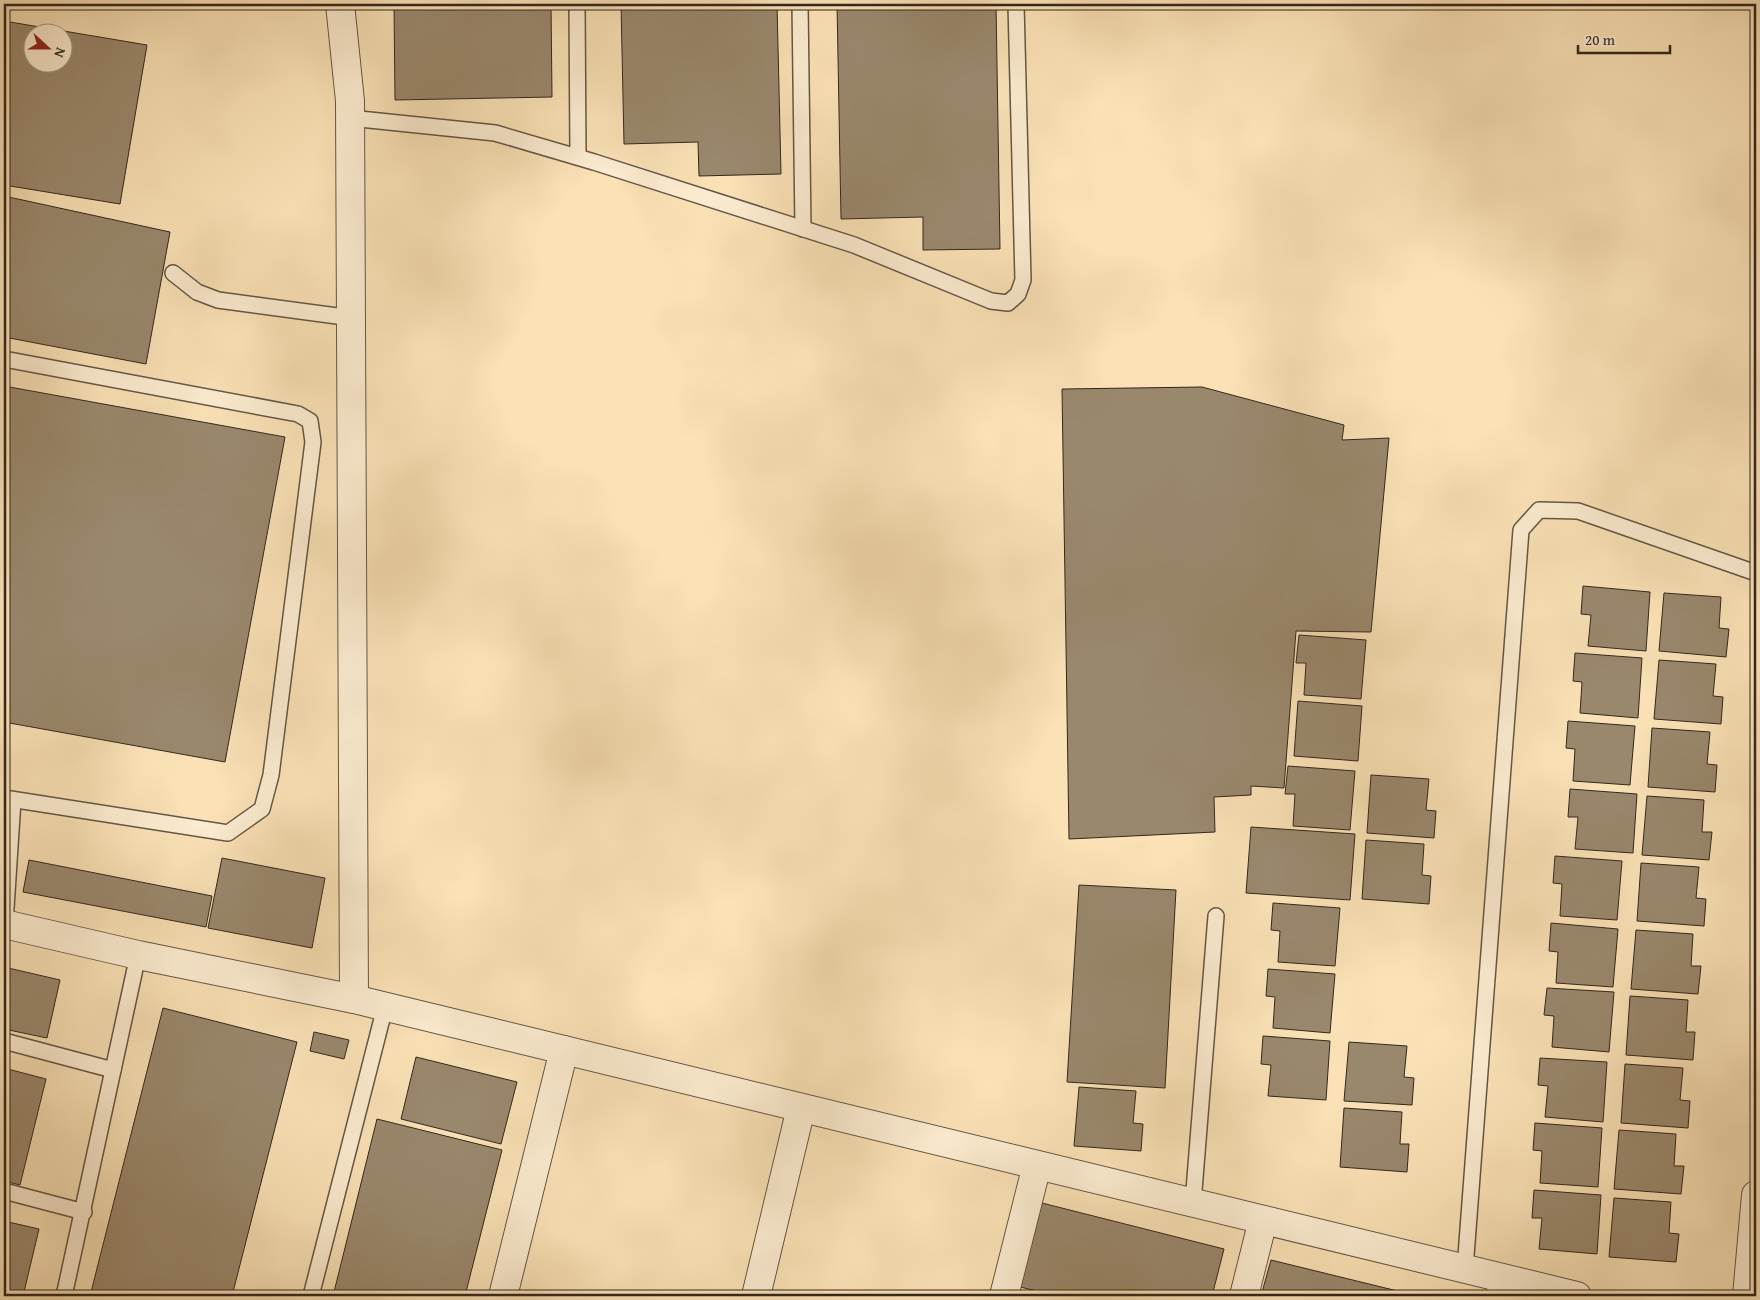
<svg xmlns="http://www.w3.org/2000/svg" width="1760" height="1300" font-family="'Gentium Book Plus',serif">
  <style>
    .building { fill: #9a886d; stroke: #33271e; fill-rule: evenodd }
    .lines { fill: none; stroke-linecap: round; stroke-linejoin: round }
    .service-casing { stroke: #655644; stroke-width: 18 }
    .minor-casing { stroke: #655644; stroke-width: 30 }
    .tertiary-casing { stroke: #655644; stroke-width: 30 }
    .service { stroke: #fcecd0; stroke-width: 15 }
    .minor { stroke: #fcecd0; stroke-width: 28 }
    .tertiary { stroke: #fcecd0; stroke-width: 28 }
  </style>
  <rect width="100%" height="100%" fill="#fae2b6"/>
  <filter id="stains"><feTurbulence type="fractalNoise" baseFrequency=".004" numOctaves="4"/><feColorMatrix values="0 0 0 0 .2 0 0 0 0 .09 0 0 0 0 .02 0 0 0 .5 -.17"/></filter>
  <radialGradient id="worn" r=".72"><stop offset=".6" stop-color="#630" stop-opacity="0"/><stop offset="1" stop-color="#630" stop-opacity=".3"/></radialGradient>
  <g class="building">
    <path d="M394,4h157l1,93 -157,3z"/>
    <path d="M621,4h156l4,170 -82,2 -1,-34 -74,2z"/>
    <path d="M837,4h159l4,245 -77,1v-33l-82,2z"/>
    <path d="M4,21l143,24 -27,159 -116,-19zM32,32h30v30h-30z"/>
    <path d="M4,196l166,36 -24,132 -142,-27z"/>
    <path d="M4,386l281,51 -60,325 -221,-40z"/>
    <path d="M1202,387l142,38 -2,15 47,-2 -18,194 -75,-1 -12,157 -33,-2v9l-37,2 1,35 -146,7 -7,-450z"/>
    <path d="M1583,586l67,6 -4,59 -58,-5 3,-31 -10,-1z"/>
    <path d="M1664,593l57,4 -2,31 10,1 -3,28 -67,-6z"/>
    <path d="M1299,635l67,5 -5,59 -57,-4 2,-32h-10z"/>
    <path d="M1575,653l67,5 -4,60 -58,-5 2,-31 -9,-1z"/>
    <path d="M1659,660l57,4 -3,32 10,1 -2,27 -67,-5z"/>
    <path d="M1298,701l64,5 -4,55 -64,-5z"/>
    <path d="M1568,721l67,5 -5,59 -57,-4 2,-32 -9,-1z"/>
    <path d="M1652,728l58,4 -3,32 10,1 -2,27 -67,-5z"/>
    <path d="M1288,766l67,5 -5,59 -57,-4 2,-32h-10z"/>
    <path d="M1371,775l58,4 -3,31 10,1 -2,27 -67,-5z"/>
    <path d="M1570,789l67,5 -4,59 -58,-4 3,-32h-10z"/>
    <path d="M1647,796l57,4 -2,32h10l-3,28 -67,-5z"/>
    <path d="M1251,827l104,7 -5,66 -104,-7z"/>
    <path d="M1366,840l58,4 -2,31 9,1 -2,28 -67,-5z"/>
    <path d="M1555,856l67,5 -5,59 -57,-4 2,-32 -9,-1z"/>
    <path d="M222,858l103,20 -13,70 -104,-20z"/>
    <path d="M29,860l183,36 -6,31 -183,-35z"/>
    <path d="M1641,863l58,4 -3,31 10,1 -2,27 -67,-5z"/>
    <path d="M1079,885l97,5 -11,198 -98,-6z"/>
    <path d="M1273,903l67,5 -5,58 -57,-4 2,-31 -9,-1z"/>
    <path d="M1551,923l67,6 -5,58 -57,-4 2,-31 -9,-1z"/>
    <path d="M1636,930l57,4 -2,32h10l-3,28 -67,-5z"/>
    <path d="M4,967l56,13 -13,58 -43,-9z"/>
    <path d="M1268,969l67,5 -5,59 -57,-5 2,-31 -9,-1z"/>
    <path d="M1547,988l67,4 -5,60 -57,-5 2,-31 -10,-1z"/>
    <path d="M1630,996l58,4 -2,32h9l-2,28 -67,-5z"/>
    <path d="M163,1008l134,34 -65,254h-142z"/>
    <path d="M314,1032l35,8 -5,19 -34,-8z"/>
    <path d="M1263,1036l67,5 -4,59 -58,-4 3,-31 -10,-1z"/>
    <path d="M1349,1042l58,4 -3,31 10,1 -2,27 -68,-4z"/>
    <path d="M416,1057l101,25 -16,62 -100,-25z"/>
    <path d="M1540,1058l67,4 -4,60 -58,-5 3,-31 -10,-1z"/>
    <path d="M1625,1064l58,4 -3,32 10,1 -2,27 -67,-5z"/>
    <path d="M4,1068l42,11 -26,106 -16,-4z"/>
    <path d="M1079,1087l57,4 -3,32 10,1 -2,27 -67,-5z"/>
    <path d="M1344,1108l58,4 -2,32h9l-2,28 -67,-5z"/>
    <path d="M377,1119l125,31 -37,146h-132z"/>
    <path d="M1535,1123l67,5 -4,59 -58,-4 2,-32 -9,-1z"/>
    <path d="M1619,1130l57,4 -2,32h10l-3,28 -67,-5z"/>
    <path d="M1534,1190l67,5 -4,59 -58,-5 3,-31h-10z"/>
    <path d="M1614,1198l57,4 -2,31 10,1 -3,28 -67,-5z"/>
    <path d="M1042,1203l182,46 -12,47h-154l-38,-9z"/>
    <path d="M4,1221l35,8 -16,67h-19z"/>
    <path d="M1271,1260l147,36h-157z"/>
  </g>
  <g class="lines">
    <defs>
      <g id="service">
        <path d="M577,4l1,153"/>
        <path d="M800,4l3,225"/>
        <path d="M350,118l145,15 99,29 260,83 137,56 17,2 10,-9 5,-14 -7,-276"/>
        <path d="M173,273l24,19 21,8 134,18"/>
        <path d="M4,359l294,55 12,7 3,21 -42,333 -9,34 -34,24 -224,-35"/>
        <path d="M5,924l8,-124"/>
        <path d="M4,1041l109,29"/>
        <path d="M4,1191l80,21"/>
        <path d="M1193,1203l23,-287"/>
        <path d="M1465,1269l56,-739 18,-20 39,1 178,62"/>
        <path d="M64,1296l74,-341"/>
        <path d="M311,1296l74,-289"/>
      </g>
      <g id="minor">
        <path d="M340,4l10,97 4,898"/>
        <path d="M503,1296l61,-246"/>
        <path d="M756,1296l45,-188"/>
        <path d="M1004,1296l33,-131"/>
        <path d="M1244,1296l19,-76"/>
        <path d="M1500,1296l4,-17"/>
        <path d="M1747,1296l9,-101"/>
      </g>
      <path id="tertiary" d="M4,924l134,31 216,44 1223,297"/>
    </defs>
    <use href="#service" class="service-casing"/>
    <use href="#minor" class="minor-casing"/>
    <use href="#tertiary" class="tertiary-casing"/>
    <use href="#service" class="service"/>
    <use href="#minor" class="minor"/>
    <use href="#tertiary" class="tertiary"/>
  </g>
  <rect width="1760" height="1300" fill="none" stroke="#fae2b6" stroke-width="20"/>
  <rect x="5" y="5" width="1750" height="1290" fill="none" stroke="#33271e" stroke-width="2.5"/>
  <rect x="10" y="10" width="1740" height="1280" fill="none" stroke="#33271e"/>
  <g transform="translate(48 48) rotate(111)"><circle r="24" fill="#fcecd0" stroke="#ac9d89"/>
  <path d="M0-4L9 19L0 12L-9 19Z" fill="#8f2418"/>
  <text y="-8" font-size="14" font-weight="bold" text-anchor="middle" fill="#33271e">N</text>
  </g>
  <path d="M1578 45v8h92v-8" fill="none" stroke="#33271e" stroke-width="2.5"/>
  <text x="1585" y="45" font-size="15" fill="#33271e" stroke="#fcecd0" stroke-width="4" paint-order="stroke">20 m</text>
  <rect width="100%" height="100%" filter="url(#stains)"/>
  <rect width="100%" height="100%" fill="url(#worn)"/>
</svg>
